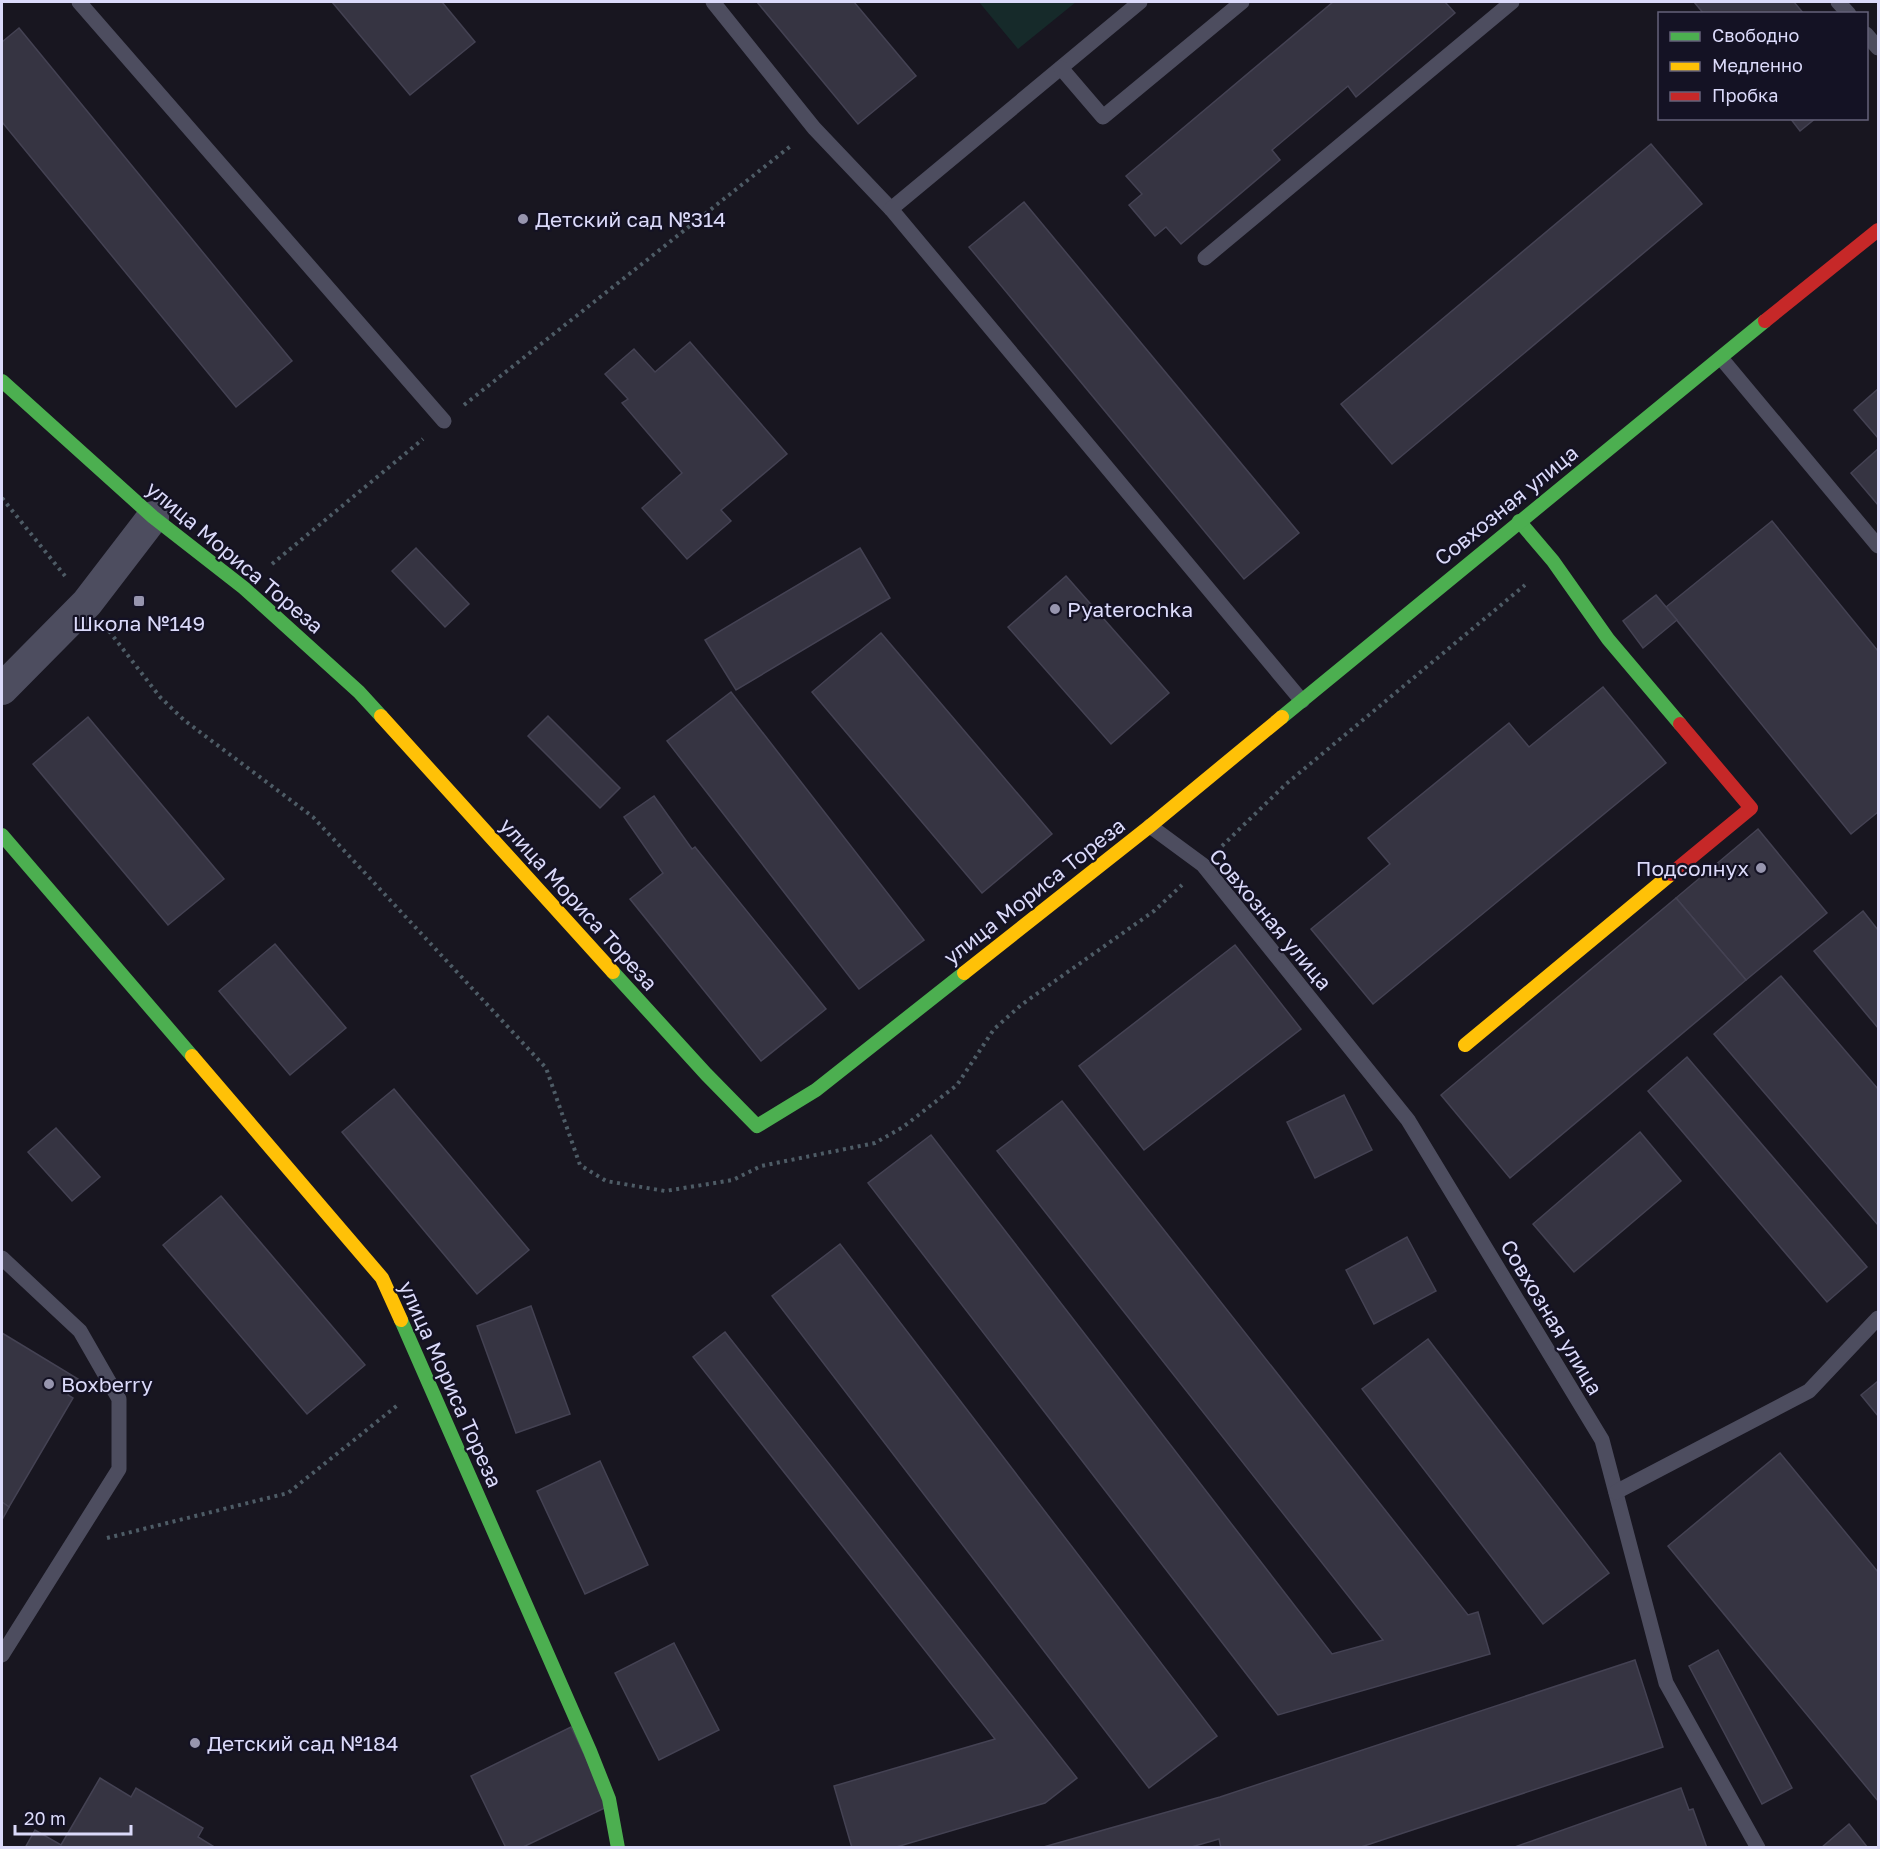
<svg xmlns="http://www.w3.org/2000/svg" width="1880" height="1849" font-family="'Golos Text',sans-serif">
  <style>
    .green { fill: #162a2a }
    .building { fill: #363442; stroke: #444253; stroke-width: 1.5 }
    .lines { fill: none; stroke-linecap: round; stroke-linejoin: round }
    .path { stroke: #4e5c66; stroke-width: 4; stroke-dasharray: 3 4.5; stroke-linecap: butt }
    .lane { stroke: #4d4d5f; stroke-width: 15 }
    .street { stroke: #4d4d5f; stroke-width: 32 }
    .fast { stroke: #4caf50; stroke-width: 14 }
    .slow { stroke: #ffc107; stroke-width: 14 }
    .jam { stroke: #c62828; stroke-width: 14 }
    .poi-dot { fill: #9795ae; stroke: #141224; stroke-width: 2 }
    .labels { text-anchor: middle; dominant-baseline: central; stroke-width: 4.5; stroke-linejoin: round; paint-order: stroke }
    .poi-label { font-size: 21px; fill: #dbdafa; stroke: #141224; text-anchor: start }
    .street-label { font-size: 21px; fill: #dbdafa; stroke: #141224 }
  </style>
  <rect width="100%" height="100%" fill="#181620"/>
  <path class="green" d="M979,2h97l-58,47z"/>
  <g class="building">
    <path d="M332,2h110l33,40 -65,53z"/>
    <path d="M757,2h97l62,74 -58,48z"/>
    <path d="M1333,2h112l10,11 -99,84 -8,-11 -76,64 8,10 -99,84 -15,-17 -11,9 -26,-31 13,-11 -16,-18z"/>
    <path d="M1694,2h100l10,12h-100z"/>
    <path d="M19,28l273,333 -56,46 -234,-285v-80z"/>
    <path d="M1790,118h26l-16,13z"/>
    <path d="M1651,144l51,60 -310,260 -51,-60z"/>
    <path d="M1024,202l275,331 -55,46 -275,-332z"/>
    <path d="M690,342l97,112 -66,56 10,11 -44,38 -45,-51 40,-35 -60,-70 6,-4 -23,-25 29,-25 21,23z"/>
    <path d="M1878,389v49l-24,-28z"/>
    <path d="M1878,449v56l-27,-32z"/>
    <path d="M1772,521l106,130v161l-27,22 -185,-227z"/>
    <path d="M416,548l53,56 -24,23 -53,-56z"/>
    <path d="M860,548l30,50 -154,92 -31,-50z"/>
    <path d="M1066,576l103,117 -58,51 -103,-117z"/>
    <path d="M1656,595l21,25 -34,28 -20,-27z"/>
    <path d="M881,633l171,201 -70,59 -170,-201z"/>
    <path d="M1603,687l63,76 -293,241 -62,-75 79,-65 -22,-26 141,-115 20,24z"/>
    <path d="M731,692l193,248 -65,49 -192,-248z"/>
    <path d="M548,716l72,72 -20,20 -72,-72z"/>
    <path d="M88,717l136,162 -56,46 -135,-161z"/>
    <path d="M654,796l38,53 3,-2 131,162 -65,52 -131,-162 33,-26 -39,-56z"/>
    <path d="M1758,829l69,84 -81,67 -70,-82z"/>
    <path d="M1676,898l70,82 -236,198 -69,-83z"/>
    <path d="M1863,911l15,19v98l-64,-77z"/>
    <path d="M275,944l71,84 -56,47 -71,-84z"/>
    <path d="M1235,945l66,84 -157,121 -65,-84z"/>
    <path d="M1781,976l97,113v136l-164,-191z"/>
    <path d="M1687,1057l180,210 -40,35 -179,-211z"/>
    <path d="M394,1089l135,161 -52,44 -135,-162z"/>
    <path d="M1344,1095l28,55 -57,28 -28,-56z"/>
    <path d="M1062,1101l406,514 10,-3 12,42 -212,61 -410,-532 63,-48 401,519 51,-14 -386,-489z"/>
    <path d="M56,1128l44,49 -28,24 -44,-49z"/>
    <path d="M1640,1132l41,49 -107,91 -41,-48z"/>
    <path d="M221,1196l144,169 -58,49 -144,-169z"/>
    <path d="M1407,1237l29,54 -62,33 -28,-54z"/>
    <path d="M840,1244l377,492 -68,52 -377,-492z"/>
    <path d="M531,1306l39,108 -54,19 -39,-107z"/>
    <path d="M725,1332l352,446 -32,25 -152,45h-41l-18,-62 161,-47 -302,-382z"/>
    <path d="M2,1333l76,46 -10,16 5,3 -64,109 -7,-5z"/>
    <path d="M1428,1339l181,234 -66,51 -181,-235z"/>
    <path d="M1878,1381v35l-17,-21z"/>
    <path d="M1780,1453l98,119v229l-210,-255z"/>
    <path d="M600,1461l48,104 -63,29 -48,-103z"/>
    <path d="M2,1502l7,5 -7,13z"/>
    <path d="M674,1643l45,87 -60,30 -44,-87z"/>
    <path d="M1718,1650l74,138 -30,16 -73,-138z"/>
    <path d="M1635,1660l28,87 -305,101h-137l-2,-9 -31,9h-148l180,-51z"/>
    <path d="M571,1727l38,79 -88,42h-15l-35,-72z"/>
    <path d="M100,1778l31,19 5,-9 67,40 -5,9 18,11h-191l10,-18 26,15z"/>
    <path d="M1681,1788l8,22 4,-1 14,39h-195z"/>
    <path d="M1849,1824l19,24h-47z"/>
  </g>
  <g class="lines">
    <g class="path">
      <path d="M464,405l328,-260"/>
      <path d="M2,498l63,78"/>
      <path d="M272,564l151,-125"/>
      <path d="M109,631l51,66 24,23 129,97 233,251 34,97 26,16 59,10 68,-11 28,-14 114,-23 28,-16 54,-42 37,-56 27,-24 133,-94 28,-26"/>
      <path d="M1222,846l64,-62 239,-199"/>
      <path d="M107,1538l181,-45 111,-89"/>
    </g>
    <g class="lane">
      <path d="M79,2l365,419"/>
      <path d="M713,2l101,126 77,81"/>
      <path d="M1140,2l-249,207 411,492"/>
      <path d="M1838,2l11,12"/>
      <path d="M1866,34l12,14"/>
      <path d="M1061,68l42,49 139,-115"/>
      <path d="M1205,258l307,-256"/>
      <path d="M1721,358l157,188"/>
      <path d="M1150,826l53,39 205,255 194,320 64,243 92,165"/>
      <path d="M2,1258l78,73 39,68v70l-117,186"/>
      <path d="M1616,1492l193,-101 69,-73"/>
    </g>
    <path class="street" d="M2,689l85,-86 66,-86"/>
    <g class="fast">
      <path d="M2,381l151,136 91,71 115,104 22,24"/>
      <path d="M1519,521l34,40 55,78 72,85"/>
      <path d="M1282,717l483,-396"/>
      <path d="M2,835l190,221"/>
      <path d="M613,972l93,102 51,52 59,-36 148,-117"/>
      <path d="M401,1320l189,431 19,48 9,49"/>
    </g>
    <g class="slow">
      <path d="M381,716l232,256"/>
      <path d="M964,973l186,-147 132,-109"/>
      <path d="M1465,1045l206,-171"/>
      <path d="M192,1056l190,222 19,42"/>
    </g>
    <g class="jam">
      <path d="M1765,321l113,-91"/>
      <path d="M1671,874l80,-66 -71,-84"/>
    </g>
  </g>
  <g class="poi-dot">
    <circle cx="523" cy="219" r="6"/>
    <rect x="133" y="595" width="12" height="12" rx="3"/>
    <circle cx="1055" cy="609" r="6"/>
    <circle cx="1761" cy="868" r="6"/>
    <circle cx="49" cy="1384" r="6"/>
    <circle cx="195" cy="1743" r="6"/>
  </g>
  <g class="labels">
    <g class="poi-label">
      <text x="535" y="219">Детский сад №314</text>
      <text x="1067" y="609">Pyaterochka</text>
      <text x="139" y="623" text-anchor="middle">Школа №149</text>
      <text x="1749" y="868" text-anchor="end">Подсолнух</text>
      <text x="61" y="1384">Boxberry</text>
      <text x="207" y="1743">Детский сад №184</text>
    </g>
    <g class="street-label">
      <text transform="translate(1506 505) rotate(-39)">Совхозная улица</text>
      <text transform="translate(235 557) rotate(40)">улица Мориса Тореза</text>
      <text transform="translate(1034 891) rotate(-38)">улица Мориса Тореза</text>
      <text transform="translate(579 904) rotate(48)">улица Мориса Тореза</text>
      <text transform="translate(1271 919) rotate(50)">Совхозная улица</text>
      <text transform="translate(1552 1317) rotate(59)">Совхозная улица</text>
      <text transform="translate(451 1384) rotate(66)">улица Мориса Тореза</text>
    </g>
  </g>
  <rect width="1880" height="1849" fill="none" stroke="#dbdafa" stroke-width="6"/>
  <rect x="1658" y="12" width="210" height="108" fill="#141224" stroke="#64627a" stroke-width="1.5"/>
  <rect x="1670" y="32" width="30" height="9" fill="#4caf50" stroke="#64627a" stroke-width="1.5"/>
  <text x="1712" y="42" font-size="18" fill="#dbdafa">Свободно</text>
  <rect x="1670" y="62" width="30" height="9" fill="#ffc107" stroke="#64627a" stroke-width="1.5"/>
  <text x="1712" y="72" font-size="18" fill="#dbdafa">Медленно</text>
  <rect x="1670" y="92" width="30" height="9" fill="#c62828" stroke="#64627a" stroke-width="1.5"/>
  <text x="1712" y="102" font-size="18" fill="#dbdafa">Пробка</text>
  <path d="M15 1825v9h116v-9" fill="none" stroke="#dbdafa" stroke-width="3"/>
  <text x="24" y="1825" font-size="18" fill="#dbdafa" stroke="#141224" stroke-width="4.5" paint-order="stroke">20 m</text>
</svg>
